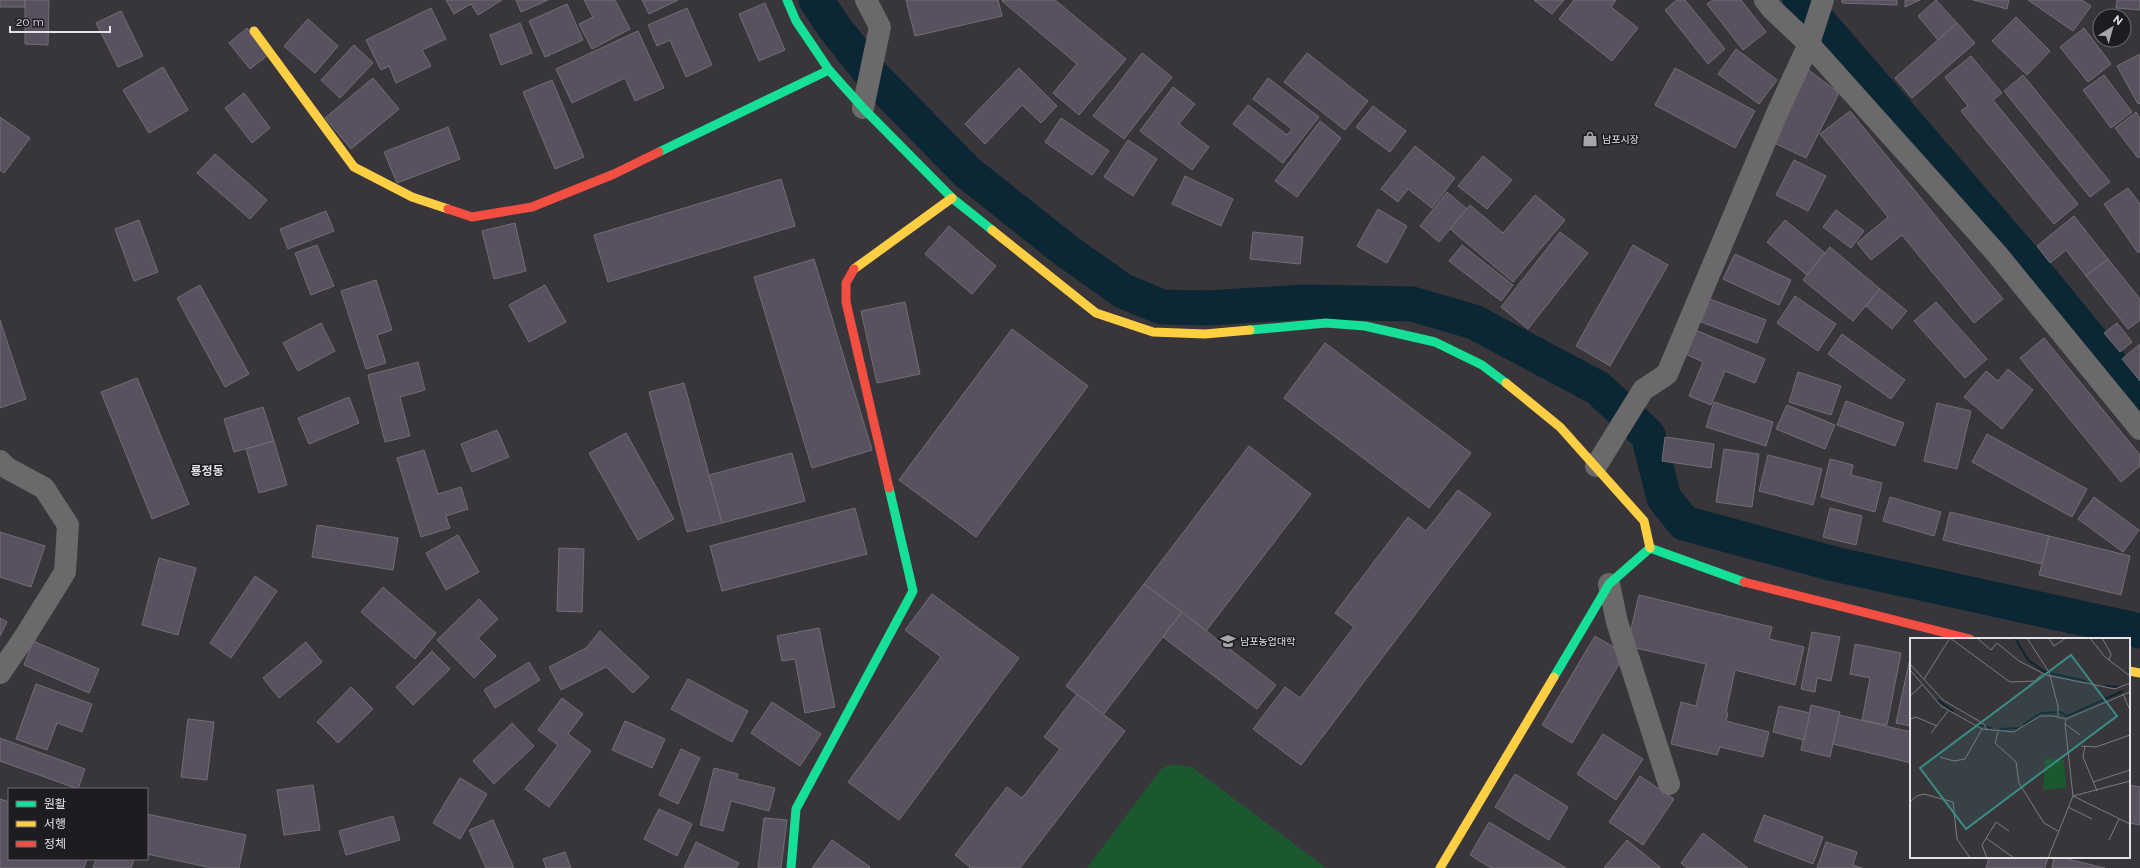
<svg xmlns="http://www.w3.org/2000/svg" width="2140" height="868" font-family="Raleway,'Noto Sans KR',sans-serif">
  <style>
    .green { fill: #1b5830 }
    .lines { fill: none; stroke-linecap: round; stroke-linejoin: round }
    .canal { stroke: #0b2733; stroke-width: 35 }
    .building { fill: #585160; stroke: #706f73 }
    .street { stroke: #6b6969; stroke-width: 22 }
    .fast { stroke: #16e098; stroke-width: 9 }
    .slow { stroke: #ffcf43; stroke-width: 9 }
    .jam { stroke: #f24e42; stroke-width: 9 }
    .labels { text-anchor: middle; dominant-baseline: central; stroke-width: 3; stroke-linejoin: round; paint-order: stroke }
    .poi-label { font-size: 10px; fill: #e5e3e9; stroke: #1e1c20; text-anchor: start }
    .quarter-label { font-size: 12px; font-weight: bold; fill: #e5e3e9; stroke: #1e1c20 }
    .inset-river { fill: none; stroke: #0b2733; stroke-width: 2 }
    .inset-road { fill: none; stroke: #7d7b81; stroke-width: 1 }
    .view { fill: #3a8c87; fill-opacity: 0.15; stroke: #3a8c87; stroke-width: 2 }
    .inset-edge { fill: none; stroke: #e5e3e9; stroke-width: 2 }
  </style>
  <rect width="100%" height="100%" fill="#38363b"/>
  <path class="green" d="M1172,764l20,3 134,101h-239l74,-99z"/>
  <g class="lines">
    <g class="canal">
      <path d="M816,0l18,27 38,48 95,97 97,77 59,42 39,16 45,1 98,-6 107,2 62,18 124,66 50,47 16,63 20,25 150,41 306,67"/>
      <path d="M1800,0l231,267 109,133"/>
    </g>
  </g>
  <g class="building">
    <rect x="0" y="0" width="25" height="7"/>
    <path d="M25,0h24l-1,45 -23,-1z"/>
    <path d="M446,0h56l-24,15 -7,-11 -17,10z"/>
    <path d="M516,0h32l-27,12z"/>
    <path d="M584,0h31l15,29 -38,20 -13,-25 14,-7z"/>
    <path d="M642,0h36l-29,14z"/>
    <path d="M906,0h92l4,16 -87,20z"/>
    <path d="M1003,0h52l71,59 -47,56 -26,-22 24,-29 -75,-63z"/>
    <path d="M1534,0h30l-12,14z"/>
    <path d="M1574,0h42l-5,7 27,21 -26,33 -53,-42z"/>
    <path d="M1677,0h8l40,49 -17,15 -43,-54z"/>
    <path d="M1713,0h28l25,32 -23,18 -36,-46z"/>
    <path d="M1842,0h55v5l-55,-2z"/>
    <path d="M1905,0h15l-15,7z"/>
    <path d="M1936,0l21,23 -19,17 -20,-24z"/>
    <path d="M1973,0h36l-2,9z"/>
    <path d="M2028,0h54l9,6 -18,25z"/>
    <path d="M2117,0h23v10l-24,-2z"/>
    <path d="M765,3l20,47 -26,11 -20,-47z"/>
    <path d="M567,4l16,36 -38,17 -16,-36z"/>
    <path d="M431,8l15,31 -24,11 9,16 -35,17 -7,-17 -8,4 -15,-30z"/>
    <path d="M687,8l25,57 -26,12 -16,-37 -13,6 -9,-21z"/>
    <path d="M121,11l22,45 -25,11 -22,-44z"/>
    <path d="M2016,17l34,34 -23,24 -35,-34z"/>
    <path d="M308,19l30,27 -23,27 -31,-27z"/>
    <path d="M520,23l12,30 -31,12 -11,-30z"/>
    <path d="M1957,23l18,20 -63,55 -17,-20z"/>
    <path d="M247,28l21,27 -18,14 -21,-26z"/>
    <path d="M2084,28l27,36 -23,18 -28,-35z"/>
    <path d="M638,31l26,57 -29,13 -10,-23 -53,25 -16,-34z"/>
    <path d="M354,45l19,18 -33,35 -19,-18z"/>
    <path d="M1736,49l41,31 -18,24 -41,-30z"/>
    <path d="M1142,53l30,24 -48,62 -31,-23z"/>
    <path d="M1307,53l61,48 -23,29 -61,-48z"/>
    <path d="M2140,54v49l-2,1 -21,-38z"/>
    <path d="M1971,56l31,37 -9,7 85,104 -24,20 -93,-113 7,-5 -23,-29z"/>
    <path d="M163,67l25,43 -39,23 -26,-43z"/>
    <path d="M1019,68l38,38 -16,17 -19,-18 -37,39 -20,-20z"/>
    <path d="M1675,68l80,43 -20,37 -80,-43z"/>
    <path d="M1806,68l33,25 -33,65 -32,-15z"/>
    <path d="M2023,75l87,107 -20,15 -86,-106z"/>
    <path d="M2104,75l28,37 -21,16 -28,-38z"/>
    <path d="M373,78l26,31 -48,40 -26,-31z"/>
    <path d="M1268,78l51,39 -36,46 -50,-39 15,-19 39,30 5,-6 -39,-30z"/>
    <path d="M552,80l32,77 -29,12 -32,-77z"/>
    <path d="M1173,87l22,17 -16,20 30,23 -17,23 -52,-39z"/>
    <path d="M244,93l26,35 -18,15 -27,-35z"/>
    <path d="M1373,106l33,25 -16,21 -34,-25z"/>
    <path d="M1850,111l153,188 -29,24 -72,-88 -31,25 -14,-17 31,-26 -68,-83z"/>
    <path d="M2136,112l4,6v38l-2,2 -23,-30z"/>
    <path d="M0,117l30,21 -26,35 -4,-3z"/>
    <path d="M1061,118l48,33 -17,24 -47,-33z"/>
    <path d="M1320,121l21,17 -44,59 -22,-16z"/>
    <path d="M448,127l12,32 -63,24 -13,-31z"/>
    <path d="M1128,140l29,19 -24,37 -29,-19z"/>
    <path d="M1415,146l40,32 -23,30 -24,-19 -10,13 -17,-13z"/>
    <path d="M215,154l52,46 -17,19 -53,-46z"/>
    <path d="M1483,156l29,24 -25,29 -29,-23z"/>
    <path d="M1794,160l32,16 -18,35 -32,-16z"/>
    <path d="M1185,176l48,23 -12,27 -49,-22z"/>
    <path d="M781,179l14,47 -187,56 -14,-47z"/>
    <path d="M2128,188l12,16v47l-2,2 -34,-49z"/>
    <path d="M1447,192l20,17 -28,33 -19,-16z"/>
    <path d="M1535,195l30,25 -52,62 -63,-53 20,-24 33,28z"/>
    <path d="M1378,209l29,17 -20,37 -30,-17z"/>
    <path d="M1836,210l28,21 -13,17 -28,-21z"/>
    <path d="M326,211l8,20 -46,18 -8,-20z"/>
    <path d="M2074,216l34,43 -22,17 -20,-26 -16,13 -13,-17z"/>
    <path d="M139,220l19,52 -24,9 -19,-52z"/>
    <path d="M1785,220l40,33 -18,22 -40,-33z"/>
    <path d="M515,223l11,48 -32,8 -12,-48z"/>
    <path d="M949,226l47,40 -24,28 -47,-40z"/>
    <path d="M1253,232l50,5 -3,27 -50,-5z"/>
    <path d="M1560,232l28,21 -60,76 -27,-22z"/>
    <path d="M317,245l17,41 -23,9 -16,-42z"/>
    <path d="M1462,245l51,40 -12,16 -52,-40z"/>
    <path d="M1633,245l35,20 -58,101 -34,-20z"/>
    <path d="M1830,247l50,42 -27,32 -50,-41z"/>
    <path d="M1735,254l56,26 -12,25 -56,-26z"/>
    <path d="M814,259l58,191 -60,18 -58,-191z"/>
    <path d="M2108,259l32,40v21l-12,9 -42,-53z"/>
    <path d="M376,280l16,50 -15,5 9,28 -20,6 -25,-78z"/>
    <path d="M200,285l49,89 -24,13 -48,-89z"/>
    <path d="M545,285l21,37 -37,20 -20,-37z"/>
    <path d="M1880,289l27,22 -15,18 -26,-23z"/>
    <path d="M1795,296l41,28 -18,27 -41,-28z"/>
    <path d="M1710,299l56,21 -9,23 -56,-21z"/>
    <path d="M905,302l15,72 -43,9 -16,-72z"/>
    <path d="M1936,302l51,57 -22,19 -51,-57z"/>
    <path d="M0,320l26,79 -26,9z"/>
    <path d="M321,323l14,28 -37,20 -15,-28z"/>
    <path d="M2117,323l15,19 -12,10 -16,-19z"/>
    <path d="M1012,329l76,57 -112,151 -77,-57z"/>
    <path d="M1693,329l72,30 -10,24 -30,-12 -14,34 -22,-9 14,-34 -20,-9z"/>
    <path d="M1842,334l63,46 -14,19 -63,-45z"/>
    <path d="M2044,338l96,117v11l-19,16 -101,-124z"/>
    <path d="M1325,343l146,110 -42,55 -145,-110z"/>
    <path d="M2140,344v37l-18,-22z"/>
    <path d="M418,362l7,28 -25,7 10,39 -25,6 -17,-67z"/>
    <path d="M2008,369l25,21 -31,39 -38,-32 22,-26 12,10z"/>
    <path d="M1798,372l43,14 -10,29 -42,-13z"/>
    <path d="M137,378l52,126 -37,15 -51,-127z"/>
    <path d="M684,383l38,140 -35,9 -38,-140z"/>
    <path d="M349,397l10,26 -50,21 -11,-26z"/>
    <path d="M1846,401l58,22 -9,23 -58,-21z"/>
    <path d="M1714,402l59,20 -7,24 -60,-19z"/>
    <path d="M1937,403l34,8 -14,58 -33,-8z"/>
    <path d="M1787,405l48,20 -10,24 -49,-20z"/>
    <path d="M263,407l11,34 -40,11 -10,-33z"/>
    <path d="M497,430l12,27 -37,15 -11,-28z"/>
    <path d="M626,433l48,86 -36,21 -49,-87z"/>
    <path d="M1987,434l100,55 -15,28 -100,-55z"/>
    <path d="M1665,437l49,7 -3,24 -49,-7z"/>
    <path d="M274,441l13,44 -28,8 -13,-44z"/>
    <path d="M1249,446l62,48 -105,137 -62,-47z"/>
    <path d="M1724,449l35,5 -7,53 -36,-5z"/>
    <path d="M424,450l14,44 23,-7 7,22 -22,7 4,12 -29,9 -24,-79z"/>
    <path d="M792,453l13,48 -83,22 -13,-48z"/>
    <path d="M1768,455l54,14 -9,36 -54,-14z"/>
    <path d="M1830,459l23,6 -2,10 31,8 -7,29 -54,-15z"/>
    <path d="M1458,490l33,24 -190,251 -48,-36 32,-42 15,11 54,-71 -19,-14 73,-96 18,14z"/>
    <path d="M1890,497l51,15 -7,24 -51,-15z"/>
    <path d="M2094,497l45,33 -16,22 -45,-33z"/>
    <path d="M855,508l12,46 -145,37 -12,-45z"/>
    <path d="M1830,508l32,8 -6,29 -33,-8z"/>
    <path d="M1950,512l99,24 -7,28 -99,-24z"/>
    <path d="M317,525l81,13 -5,32 -81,-13z"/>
    <path d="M0,532l45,14 -14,41 -31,-10z"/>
    <path d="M458,535l21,37 -33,18 -20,-37z"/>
    <path d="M2049,536l81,20 -9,39 -82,-20z"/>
    <path d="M559,548l25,1 -2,63 -25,-1z"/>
    <path d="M159,558l37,10 -18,67 -36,-10z"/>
    <path d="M255,576l22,15 -46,67 -21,-15z"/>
    <path d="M1144,584l38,28 -79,103 -37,-29z"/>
    <path d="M383,587l53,46 -21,26 -54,-47z"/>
    <path d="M932,594l87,64 -120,162 -51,-38 93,-125 -36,-27z"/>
    <path d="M1639,595l133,32 -3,12 35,8 -9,38 -60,-15 -9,43h2l-2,8 43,11 -6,25 -43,-10 -3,8 -46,-11 10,-42 15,4 10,-42 -79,-18z"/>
    <path d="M479,599l19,20 -20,19 18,18 -22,22 -37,-38z"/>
    <path d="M1182,612l94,73 -19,24 -94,-72z"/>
    <path d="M0,618l7,4 -7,14z"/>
    <path d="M819,628l16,79 -30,6 -10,-54 -13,2 -5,-25z"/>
    <path d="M600,631l49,46 -16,16 -27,-26 -45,23 -12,-23 37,-19z"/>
    <path d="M1812,632l28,5 -9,44 -14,-3 -2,14 -14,-3z"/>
    <path d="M1595,636l30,18 -53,89 -30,-18z"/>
    <path d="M33,641l66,28 -10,24 -65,-28z"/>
    <path d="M306,642l16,20 -43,36 -16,-20z"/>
    <path d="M1855,644l46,9 -14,72 -25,-5 8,-42 -20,-4z"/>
    <path d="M432,651l18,18 -37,36 -17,-18z"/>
    <path d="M1910,658h1v68l-15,-3z"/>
    <path d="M529,662l11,18 -45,28 -11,-18z"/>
    <path d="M688,679l60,32 -16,31 -61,-33z"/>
    <path d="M36,684l56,20 -10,28 -25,-9 -10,27 -31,-11z"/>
    <path d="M351,687l22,22 -35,34 -21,-21z"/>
    <path d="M1077,694l48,37 -105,137h-51l1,-1 -15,-12 52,-68 15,11 38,-49 -16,-12z"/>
    <path d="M562,698l21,16 -15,20 23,17 -42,56 -24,-18 33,-44 -20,-15z"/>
    <path d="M772,702l49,32 -21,32 -49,-33z"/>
    <path d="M1811,705l29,7 -10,45 -29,-7z"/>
    <path d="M1779,706l31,7 -6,27 -31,-8z"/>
    <path d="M1839,715l72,17v31l-78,-19z"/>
    <path d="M188,719l26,3 -7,58 -26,-3z"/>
    <path d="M625,721l40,18 -13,29 -40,-18z"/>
    <path d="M512,723l22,23 -40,38 -21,-23z"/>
    <path d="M1603,734l40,25 -27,41 -39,-26z"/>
    <path d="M0,738l85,31 -7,20 -78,-28z"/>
    <path d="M681,749l19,9 -22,46 -19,-9z"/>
    <path d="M714,768l24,6 -1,5 38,9 -6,23 -38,-10 -8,30 -23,-6z"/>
    <path d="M1515,774l53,33 -19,33 -54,-33z"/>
    <path d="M1640,776l34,23 -31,46 -34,-23z"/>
    <path d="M460,778l27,16 -27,45 -27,-16z"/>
    <path d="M313,785l7,45 -36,5 -7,-45z"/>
    <path d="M2129,785l11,2v38l-11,-2z"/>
    <path d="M0,799l9,3v57h78l-3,9h-84z"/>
    <path d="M659,809l33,15 -15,32 -33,-17z"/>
    <path d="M147,814l99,21 -7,33h-27l-65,-14z"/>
    <path d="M1764,815l59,22 -10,27 -59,-23z"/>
    <path d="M393,816l7,24 -54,15 -7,-24z"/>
    <path d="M764,818l23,2 -6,48h-23z"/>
    <path d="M493,820l21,48h-28l-17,-38z"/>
    <path d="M1489,822l77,46h-75l-21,-13z"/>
    <path d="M1703,833l45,35h-61l-6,-5z"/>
    <path d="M832,840l38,27 -1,1h-57z"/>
    <path d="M1627,840l34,28h-57z"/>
    <path d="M696,842l43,21 -3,5h-52z"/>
    <path d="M1826,842l31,10 -4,13 9,3h-45z"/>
    <path d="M565,852l6,16h-25l-3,-9z"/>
    <path d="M1989,857h59l-3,11h-59z"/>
    <path d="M2054,857h5l46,11h-53z"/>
    <path d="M96,859h38l-3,9h-38z"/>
  </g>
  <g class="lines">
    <g class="street">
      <path d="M1765,0l7,9 37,35 188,210 143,175"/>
      <path d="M863,108l17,-81 -14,-27"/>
      <path d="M0,461l7,7 37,20 24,37 -3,47 -41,66 -24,35"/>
      <path d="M1596,466l47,-76 24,-16 111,-263 31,-67 14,-44"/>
      <path d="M1609,584l8,38 52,162"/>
    </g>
    <g class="fast">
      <path d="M787,0l9,21 33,49 34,38 89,90 40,32"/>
      <path d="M659,152l170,-82"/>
      <path d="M1250,330l76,-7 39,3 70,16 47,23 24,18"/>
      <path d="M1554,677l55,-93 41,-36 94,34"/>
      <path d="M791,868l5,-59 117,-218 -24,-103"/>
    </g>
    <g class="slow">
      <path d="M254,31l100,136 58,30 36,12"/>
      <path d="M992,230l104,83 57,19 52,2 45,-4"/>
      <path d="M854,269l98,-71"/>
      <path d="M1506,383l54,44 84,94 6,27"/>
      <path d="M2129,671l11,2"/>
      <path d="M1440,868l114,-191"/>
    </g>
    <g class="jam">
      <path d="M448,209l24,8 60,-10 82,-33 45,-22"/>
      <path d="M854,269l-8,14v19l43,186"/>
      <path d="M1744,582l226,57"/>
    </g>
  </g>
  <defs>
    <symbol id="shop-bare" viewBox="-9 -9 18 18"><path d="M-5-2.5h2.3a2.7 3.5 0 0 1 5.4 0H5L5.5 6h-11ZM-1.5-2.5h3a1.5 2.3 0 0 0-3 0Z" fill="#a8a6ac" stroke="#1e1c20" stroke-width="2.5" paint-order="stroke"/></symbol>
    <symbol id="university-bare" viewBox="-9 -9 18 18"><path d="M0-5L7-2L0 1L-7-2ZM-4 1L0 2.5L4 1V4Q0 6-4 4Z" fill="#a8a6ac" stroke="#1e1c20" stroke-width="2.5" paint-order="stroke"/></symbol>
  </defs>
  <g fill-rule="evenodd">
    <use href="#shop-bare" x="1579" y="128" width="22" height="22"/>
    <use href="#university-bare" x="1217" y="630" width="22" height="22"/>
  </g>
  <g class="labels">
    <g class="poi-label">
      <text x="1602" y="139">남포시장</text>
      <text x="1240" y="641">남포농업대학</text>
    </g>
    <g class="quarter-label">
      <text x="207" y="471">룡정동</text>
    </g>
  </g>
  <g transform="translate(1910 638)">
    <rect width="220" height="220" fill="#38363b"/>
    <path d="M135,121l19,1 2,28 -23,2z" fill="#1b5830"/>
    <path class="inset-river" d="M105,0l13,22 17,12 41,9M195,48l14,1M28,62l15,11M67,87l16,3M113,87l18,-12 19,-1 7,4 56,-25M90,91l18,-1"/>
    <path class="inset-road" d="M40,0l60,44 25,-1 7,-7M67,0l14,12 6,-7 22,18 27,14 69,14 15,-6M117,0l22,34 9,34v10M139,0l5,8 12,-8M180,0l15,19 25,19M192,0l9,16 -2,6M0,26l33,36 41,24 3,6M0,32l31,36 41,23 32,3 26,-16h13l13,3M14,41l26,-41M220,54l-64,27 -1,5 8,72 57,28M213,56l7,16M0,58l12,-11M0,81l6,-2 21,9M155,86l15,11M88,94l-3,11 21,19 3,21 25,40 14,8M21,95l17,-22M171,108l15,1 34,-12M175,108l-2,11 14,34M30,119l14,4 11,-2 17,-30M183,144l37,-12M0,164l7,-6 7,-2 29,8 4,37 13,19M158,169l24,12M76,200l28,20M199,202l10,-21M77,220l-5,-13 14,-23 13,9M138,220l25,-62 57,-15"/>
    <path class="view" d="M161,17l46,61 -151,113 -46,-61z"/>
    <rect width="220" height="220" class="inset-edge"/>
  </g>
  <rect x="8" y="788" width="140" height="72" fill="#1e1c20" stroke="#6e6c70"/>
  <rect x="16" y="801" width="20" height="6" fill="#16e098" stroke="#6e6c70"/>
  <text x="44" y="808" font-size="12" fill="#e5e3e9">원활</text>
  <rect x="16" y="821" width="20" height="6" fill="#ffcf43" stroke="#6e6c70"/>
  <text x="44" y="828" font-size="12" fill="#e5e3e9">서행</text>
  <rect x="16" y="841" width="20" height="6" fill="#f24e42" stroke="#6e6c70"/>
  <text x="44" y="848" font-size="12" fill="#e5e3e9">정체</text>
  <g transform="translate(2112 28) rotate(37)"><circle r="19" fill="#1e1c20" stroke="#6e6c70"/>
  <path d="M0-3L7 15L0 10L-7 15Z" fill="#a8a6ac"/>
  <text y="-6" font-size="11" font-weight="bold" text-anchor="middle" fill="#e5e3e9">N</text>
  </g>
  <path d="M10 26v6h100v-6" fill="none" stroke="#e5e3e9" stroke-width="2"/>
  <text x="16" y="26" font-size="12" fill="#e5e3e9" stroke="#1e1c20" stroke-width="3" paint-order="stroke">20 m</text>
</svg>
